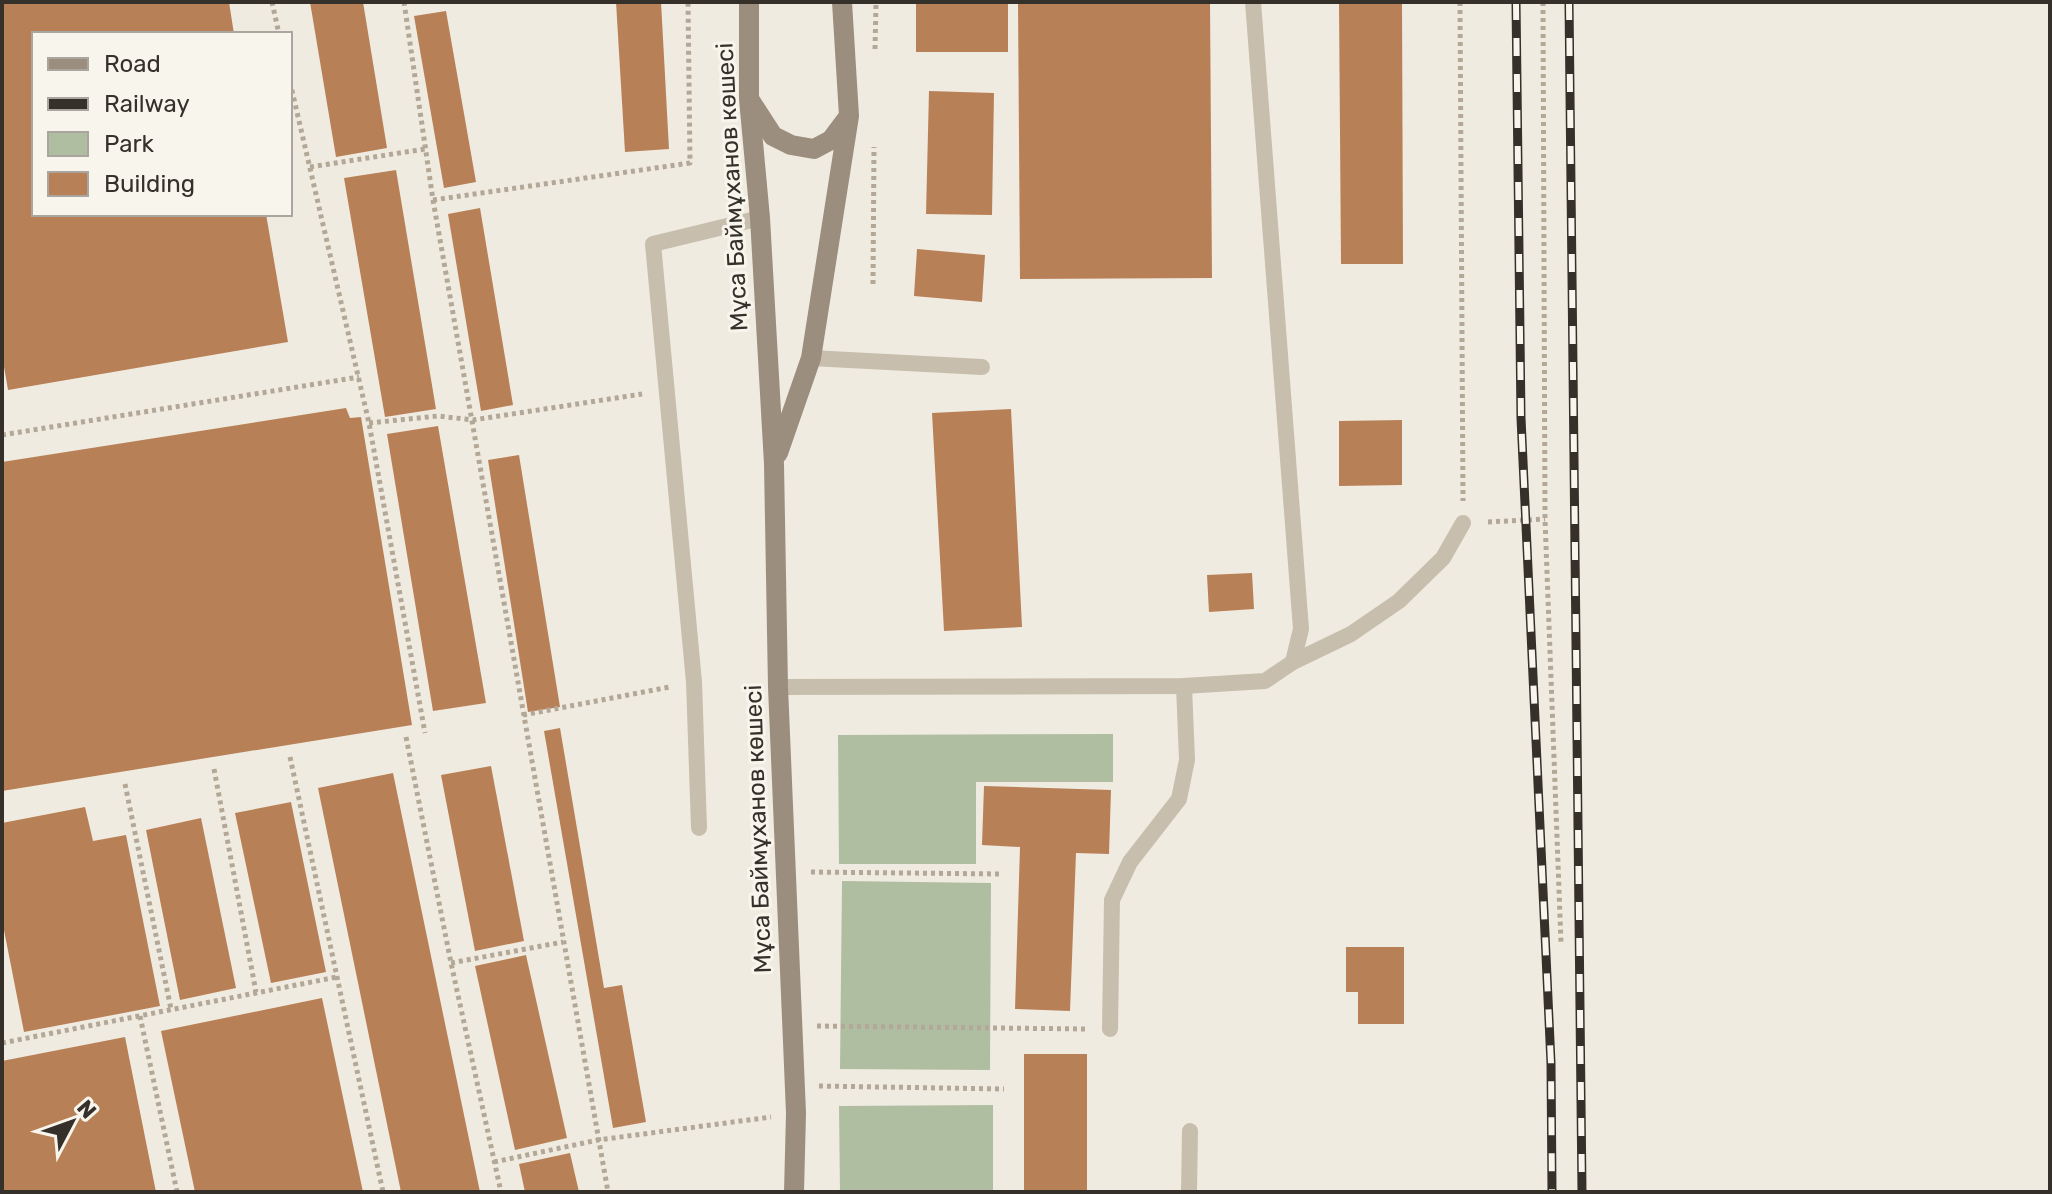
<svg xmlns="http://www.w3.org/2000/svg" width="2052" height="1194" font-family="Rubik,sans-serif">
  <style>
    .green { fill: #afbea1 }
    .building { fill: #b88056 }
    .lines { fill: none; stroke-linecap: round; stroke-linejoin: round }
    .path { stroke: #b3a897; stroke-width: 5; stroke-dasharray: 4 4; stroke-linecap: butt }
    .lane { stroke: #c7bead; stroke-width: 16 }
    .secondary { stroke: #9b8e7e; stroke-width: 20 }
    .rail-casing { stroke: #36302b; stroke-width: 9 }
    .rail { stroke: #f8f5ec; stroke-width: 6; stroke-dasharray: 18; stroke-linecap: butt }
    .labels { text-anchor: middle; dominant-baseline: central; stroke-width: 6; stroke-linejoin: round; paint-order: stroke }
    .street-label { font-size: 24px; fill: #36302b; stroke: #f8f5ec }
  </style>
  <rect width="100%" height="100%" fill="#f0ebe0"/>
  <g class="green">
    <path d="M1113,734v48h-137v82h-137l-1,-129z"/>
    <path d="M842,881l149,2 -1,187 -150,-1z"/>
    <path d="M993,1105v87h-153l-1,-86z"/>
  </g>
  <g class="building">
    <path d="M2,2h43v2l12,-2h172l5,32h-200v180h232l22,128 -280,48 -6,-35z"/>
    <path d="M310,2h53l24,146 -51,9z"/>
    <path d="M616,2h45l8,147 -44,3z"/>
    <rect x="916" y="2" width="92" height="50"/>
    <path d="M1018,2h192l2,276 -192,1z"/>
    <path d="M1339,2h63l1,262h-62z"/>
    <path d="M446,11l30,171 -32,6 -30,-172z"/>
    <path d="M929,91l65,2 -2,122 -66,-1z"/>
    <path d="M396,170l40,239 -51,8 -41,-239z"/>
    <path d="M480,208l33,197 -32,6 -33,-197z"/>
    <path d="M917,249l68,6 -3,47 -68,-6z"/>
    <path d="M346,408l4,10 11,-1 51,308 -410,66v-329z"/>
    <path d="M1011,409l11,218 -78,4 -12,-218z"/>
    <path d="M1402,420v65l-63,1v-65z"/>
    <path d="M438,426l48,277 -53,8 -46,-277z"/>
    <path d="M519,455l41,252 -32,5 -40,-252z"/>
    <path d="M1252,573l2,36 -45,3 -2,-37z"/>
    <path d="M560,728l44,260 18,-3 24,137 -33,6 -69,-397z"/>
    <path d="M491,766l33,175 -49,10 -34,-176z"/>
    <path d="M393,773l87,419h-79l-83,-404z"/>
    <path d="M984,786l127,4 -2,64 -33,-1 -6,158 -55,-2 5,-162 -38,-2z"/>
    <path d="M291,802l35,170 -55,11 -36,-170z"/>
    <path d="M85,807l8,34 33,-6 34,171 -136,26 -22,-112v-97z"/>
    <path d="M201,818l35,170 -56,12 -34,-170z"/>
    <path d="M1346,947h58v77h-46v-32h-12z"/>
    <path d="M526,955l41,183 -52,12 -40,-184z"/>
    <path d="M322,998l41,194h-168l-34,-161z"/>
    <path d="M125,1037l31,155h-154v-131z"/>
    <rect x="1024" y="1054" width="63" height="138"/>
    <path d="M570,1153l9,39h-54l-6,-28z"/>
  </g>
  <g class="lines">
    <g class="path">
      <path d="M272,2l7,32"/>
      <path d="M404,2l29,198 175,992"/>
      <path d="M1460,2l3,499"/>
      <path d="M1543,2l2,517 16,424"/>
      <path d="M875,49l1,-47"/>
      <path d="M290,82l79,341 56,310"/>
      <path d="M310,167l115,-18"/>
      <path d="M433,200l257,-37 -2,-161"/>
      <path d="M873,284l1,-137"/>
      <path d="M369,423l69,-7 35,4 169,-26"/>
      <path d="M2,435l357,-58"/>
      <path d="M1488,522l57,-3"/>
      <path d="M523,715l147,-28"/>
      <path d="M406,737l45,226 50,229"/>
      <path d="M290,757l93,435"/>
      <path d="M214,769l42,223"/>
      <path d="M125,784l46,225"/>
      <path d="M811,872l190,2"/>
      <path d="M451,963l112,-21"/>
      <path d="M140,1016l37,176"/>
      <path d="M817,1026l270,3"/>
      <path d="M2,1043l335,-66"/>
      <path d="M819,1086l185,3"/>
      <path d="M494,1162l104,-22 173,-23"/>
    </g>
    <g class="lane">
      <path d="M1253,2l48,627 -8,33"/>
      <path d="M811,358l171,9"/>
      <path d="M778,687l406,-1 81,-5 28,-19 58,-28 48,-33 44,-43 20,-35"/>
      <path d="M699,828l-5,-146 -41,-438 107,-26"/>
      <path d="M1110,1029l2,-129 18,-38 49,-63 8,-39 -3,-74"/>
      <path d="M1189,1192l1,-61"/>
    </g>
    <g class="secondary">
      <path d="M749,2v97l11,119 14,246 4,223 18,426 -2,79"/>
      <path d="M751,102l22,34 18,9 23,4 17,-9 15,-20"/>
      <path d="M778,453l33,-95 38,-242 -7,-114"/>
    </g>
    <defs>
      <g id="rail">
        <path d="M1516,2l5,416 30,645 1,129"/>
        <path d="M1569,2l13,1190"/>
      </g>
    </defs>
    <use href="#rail" class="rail-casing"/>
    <use href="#rail" class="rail"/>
  </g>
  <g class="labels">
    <g class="street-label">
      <text transform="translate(732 187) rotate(-93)">Мұса Баймұханов көшесі</text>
      <text transform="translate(758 829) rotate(-92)">Мұса Баймұханов көшесі</text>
    </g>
  </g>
  <rect width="2052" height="1194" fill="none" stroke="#36302b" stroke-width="8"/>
  <rect x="32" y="32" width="260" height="184" fill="#f8f5ec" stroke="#aaa69f" stroke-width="2"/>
  <rect x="48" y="58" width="40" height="12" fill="#9b8e7e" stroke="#aaa69f" stroke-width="2"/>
  <text x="104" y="72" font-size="24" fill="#36302b">Road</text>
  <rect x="48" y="98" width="40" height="12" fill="#36302b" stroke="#aaa69f" stroke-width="2"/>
  <text x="104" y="112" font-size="24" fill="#36302b">Railway</text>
  <rect x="48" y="132" width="40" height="24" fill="#afbea1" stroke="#aaa69f" stroke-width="2"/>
  <text x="104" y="152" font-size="24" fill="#36302b">Park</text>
  <rect x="48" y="172" width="40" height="24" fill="#b88056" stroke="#aaa69f" stroke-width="2"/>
  <text x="104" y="192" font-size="24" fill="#36302b">Building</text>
  <g transform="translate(72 1122) rotate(49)" stroke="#f8f5ec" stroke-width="6" paint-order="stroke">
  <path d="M0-6L14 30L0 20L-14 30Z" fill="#36302b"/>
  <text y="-12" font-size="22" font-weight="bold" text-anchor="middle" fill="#36302b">N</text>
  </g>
</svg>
